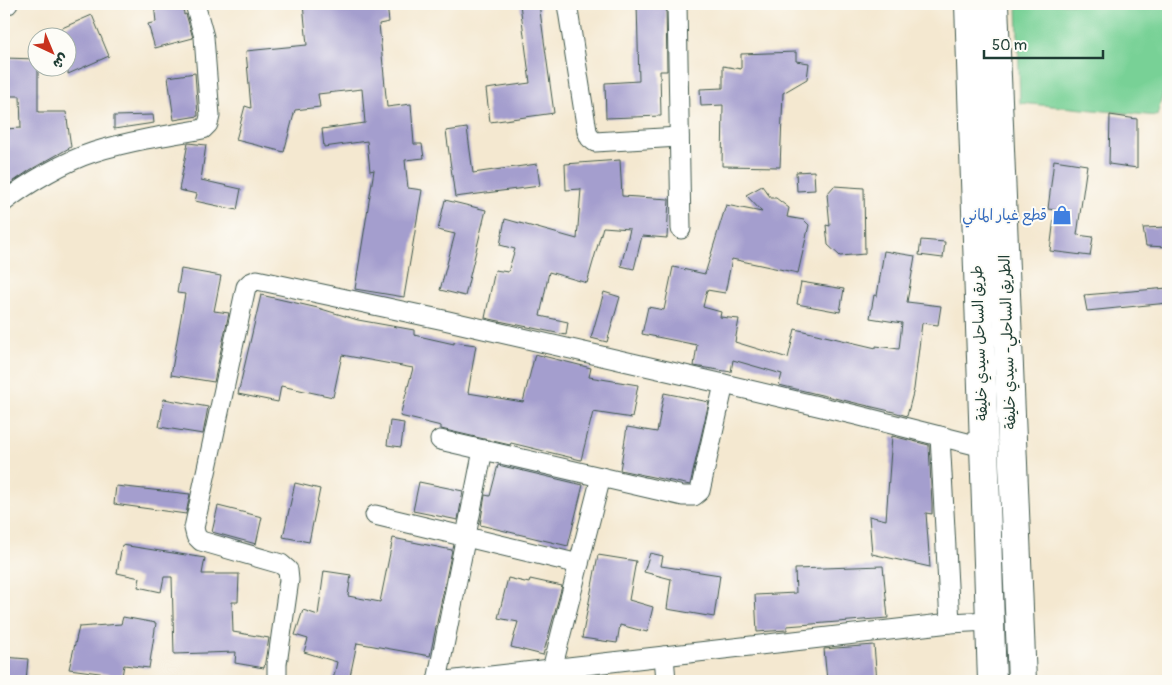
<svg xmlns="http://www.w3.org/2000/svg" width="1172" height="685" font-family="Pangolin,'Playpen Sans Arabic',sans-serif">
  <style>
    .green { fill: #78d196; stroke: #4c8765 }
    .building { fill: #a49ece }
    .lines { fill: none; stroke-linecap: round; stroke-linejoin: round }
    .minor-casing { stroke: #3f574b; stroke-width: 21 }
    .trunk-casing { stroke: #3f574b; stroke-width: 30 }
    .minor { stroke: #fff; stroke-width: 19 }
    .trunk { stroke: #fff; stroke-width: 28 }
    .labels { text-anchor: middle; dominant-baseline: central; stroke-width: 4; stroke-linejoin: round; paint-order: stroke }
    .shop-label { font-size: 15px; fill: #366cbe; stroke: #fdfcf7; text-anchor: end }
    .street-label { font-size: 15px; fill: #1f3d34; stroke: #fdfcf7 }
  </style>
  <rect width="100%" height="100%" fill="#fdfcf7"/>
  <filter id="ink" filterUnits="userSpaceOnUse"><feTurbulence type="fractalNoise" baseFrequency=".02" numOctaves="2"/><feDisplacementMap in="SourceGraphic" scale="10" xChannelSelector="R" yChannelSelector="G"/><feConvolveMatrix kernelMatrix="1 2 1 2 8 2 1 2 1" color-interpolation-filters="sRGB"/></filter>
  <filter id="wash" filterUnits="userSpaceOnUse"><feTurbulence type="fractalNoise" baseFrequency=".0096" numOctaves="4" result="noise"/><feDisplacementMap in="SourceGraphic" scale="20" xChannelSelector="R" yChannelSelector="G"/><feGaussianBlur stdDeviation="1.12" result="paint"/><feColorMatrix in="noise" values="0 0 0 0 0 0 0 0 0 0 0 0 0 0 0 0 0 1.4 0 .05"/><feComposite in="paint" operator="in"/></filter>
  <g filter="url(#wash)">
    <rect width="100%" height="100%" fill="#f4e8d0"/>
    <path class="green" d="M1017,4h151v70l-11,42 -137,-13z"/>
    <g id="blocks">
      <g class="building">
        <path d="M154,4h29l1,11 2,-1 7,24 -38,10 -7,-24 8,-2z"/>
        <path d="M303,4h84l2,18 -10,2 8,83 24,-3 3,40h8l2,14 -19,2 3,28 14,2 -18,107 -49,-8 19,-119 -4,1 -3,-30 -43,6 -2,-18 43,-6 -3,-34 -44,5 2,13 -25,3 -11,42 -48,-12 9,-34 6,2 -5,-57 61,-6z"/>
        <path d="M520,4h19l15,109 -64,9 -4,-33 44,-6z"/>
        <path d="M637,4h29l1,67h-7l1,45 -55,2 -1,-35 34,-2z"/>
        <path d="M92,15l17,41 -41,18v-36h-29z"/>
        <path d="M796,52v9l13,2 -2,16 -24,14 -3,74 -58,-1 1,-61 -22,1 -1,-17 23,-1v-22l18,3v-15z"/>
        <path d="M4,58l34,1v53h28l5,35 -41,23 -26,18v-59l17,-1 -1,-32h-16z"/>
        <path d="M195,73l3,43 -24,4 -6,-43z"/>
        <path d="M153,115l1,8 -40,6v-13z"/>
        <path d="M1110,115l27,4v49l-28,-4z"/>
        <path d="M467,128l6,45 64,-9 3,22 -85,11 -9,-66z"/>
        <path d="M188,143l18,2 -5,35 40,9 -4,21 -42,-9 2,-7 -18,-4z"/>
        <path d="M620,160l2,36 47,3 -2,39 -25,-2 -8,33 -13,-3 9,-37 -27,-2 -16,56 -38,-11 -9,44 28,6 -2,13 -81,-17 10,-48 13,2 7,-23 -15,-4 5,-26 72,20 4,-50 -15,1 -1,-26z"/>
        <path d="M1054,160l33,5 -10,70 16,2 -3,19 -40,-5 5,-41 -7,-1z"/>
        <path d="M814,171l1,19 -18,1 -1,-19z"/>
        <path d="M762,186l9,12h5l13,10 -2,9 17,3 5,5 -11,48 -66,-14 -7,34 -18,-3 -4,17 18,5 -1,5 19,2 -4,23 53,16 7,-29 81,19v-2l23,3 3,-26 -32,-5 4,-23 3,1 7,-45 31,5 -8,46 34,4 -3,19 -16,-2 -8,66 -7,27 -13,-4 -115,-27 3,-11 -49,-14 -2,12 -37,-6 3,-21 -55,-11 6,-27 16,3 9,-43 32,7 21,-69 36,7 -16,-17z"/>
        <path d="M834,186l30,2 1,66 -25,2 -12,-11 -2,-20 4,1 -3,-32z"/>
        <path d="M445,200l41,10 -21,86 -25,-6 15,-56 -17,-4z"/>
        <path d="M1168,227v20l-22,-1 -3,-18z"/>
        <path d="M921,240l24,2 -2,16 -24,-3z"/>
        <path d="M181,269l40,7 -7,35 15,2 -15,69 -43,-7 14,-81 -8,-1z"/>
        <path d="M801,282l43,7 -4,23 -43,-8z"/>
        <path d="M1168,288v15l-81,8 -3,-16z"/>
        <path d="M604,292l16,5 -13,45 -16,-4z"/>
        <path d="M261,295l57,13 40,12 56,10v5l40,9v-2l22,3 -8,48 55,9 12,-48 56,14 -2,9 49,8 -6,33 -39,-6 -12,48 -70,-17 -1,2 -69,-16v-3l-41,-10 13,-48 -71,-13 -9,42 -52,-11 -3,16 -40,-8z"/>
        <path d="M664,393l45,9 -19,83 -70,-15 7,-43 30,5z"/>
        <path d="M164,399l44,8 -5,27 -44,-7z"/>
        <path d="M390,421l14,2 -3,24 -14,-2z"/>
        <path d="M892,436l37,9 3,59v10l-6,-1 4,54 -58,-13 -3,-38 17,4z"/>
        <path d="M498,465l85,20 -15,61 -88,-21 5,-30 5,1z"/>
        <path d="M419,482l44,9 -5,29 -45,-9z"/>
        <path d="M295,483l25,6 -11,53 -26,-5z"/>
        <path d="M116,486l74,8 -4,20 -72,-10z"/>
        <path d="M218,506l44,11 -6,27 -44,-12z"/>
        <path d="M393,538l59,12 -22,106 -73,-13 -8,38 -16,-1 4,-18 -33,-10 4,-13 -13,-4 8,-25 15,5 6,-44 27,4 -3,21 32,6z"/>
        <path d="M122,545l83,13 -3,16h37l-1,28h-6l1,30 36,6 -5,30 -29,-5 1,-11 -62,2 -2,-77h-8l-3,15 -23,-5 2,-9 -23,-5z"/>
        <path d="M650,553l13,3 -2,10 59,9 -6,42 -47,-8 4,-30 -27,-7z"/>
        <path d="M598,555l38,6 -7,39 24,7 -6,25 -27,-7 -3,18 -35,-5z"/>
        <path d="M883,566l5,52 -101,8v4l-30,2 -2,-37 41,-2 -1,-24z"/>
        <path d="M508,578l21,5 1,-4 32,7 -19,69 -32,-8 7,-25 -20,-4z"/>
        <path d="M123,617l33,6 -7,45 -25,-3 -2,11 -53,-7 10,-42 42,-3z"/>
        <path d="M874,645l3,36h-50l-3,-32z"/>
        <path d="M4,657l24,2 -2,22h-22z"/>
      </g>
    </g>
  </g>
  <g filter="url(#ink)">
    <use href="#blocks" fill-opacity="0" stroke="#3f574b" stroke-width="1"/>
    <g class="lines">
      <defs>
        <g id="minor">
          <path d="M567,4l20,127 3,7 5,4 84,-5"/>
          <path d="M677,4l4,225"/>
          <path d="M4,5l4,-1"/>
          <path d="M4,202c23,-19 62,-41 90,-50 35,-11 73,-17 109,-23l5,-5 2,-8 -6,-79 -9,-33"/>
          <path d="M440,440l243,56h11l6,-5 24,-107"/>
          <path d="M375,515l204,49"/>
          <path d="M950,623l39,-2"/>
          <path d="M664,656l2,25"/>
          <path d="M552,669l49,-192"/>
          <path d="M277,681v-17l12,-84 -1,-10 -7,-6 -80,-23 -5,-5 -2,-8 52,-241 4,-4 7,-3 187,40 280,64 132,31 127,32"/>
          <path d="M437,681l46,-231"/>
          <path d="M447,681l503,-58 -10,-187"/>
        </g>
        <g id="trunk">
          <path d="M969,4l23,677"/>
          <path d="M994,4l28,677"/>
        </g>
      </defs>
      <use href="#minor" class="minor-casing"/>
      <use href="#trunk" class="trunk-casing"/>
      <use href="#minor" class="minor"/>
      <use href="#trunk" class="trunk"/>
    </g>
  </g>
  <defs>
    <symbol id="shop-bare" viewBox="-9 -9 18 18"><path d="M-5-2.5h2.3a2.7 3.5 0 0 1 5.4 0H5L5.5 6h-11ZM-1.5-2.5h3a1.5 2.3 0 0 0-3 0Z" fill="#3f7fe0" stroke="#fdfcf7" stroke-width="2.5" paint-order="stroke"/></symbol>
  </defs>
  <g fill-rule="evenodd">
    <use href="#shop-bare" x="1048" y="201" width="28" height="28"/>
  </g>
  <g class="labels">
    <g class="shop-label">
      <text x="1047" y="215">قطع غيار الماني</text>
    </g>
    <g class="street-label">
      <text transform="translate(1008 342) rotate(-92)">الطريق الساحلي- سيدي خليفة</text>
      <text transform="translate(980 343) rotate(-92)">طريق الساحل سيدي خليفة</text>
    </g>
  </g>
  <rect width="1172" height="685" fill="none" stroke="#fdfcf7" stroke-width="20"/>
  <g transform="translate(52 52) rotate(136)"><circle r="24" fill="#fdfcf7" stroke="#a4b0a9"/>
  <path d="M0-4L9 19L0 12L-9 19Z" fill="#c8321e"/>
  <text y="-8" font-size="14" font-weight="bold" text-anchor="middle" fill="#1f3d34">ش</text>
  </g>
  <path d="M984 50v8h119v-8" fill="none" stroke="#1f3d34" stroke-width="2.5"/>
  <text x="992" y="50" font-size="15" fill="#1f3d34" stroke="#fdfcf7" stroke-width="4" paint-order="stroke">50 m</text>
</svg>
